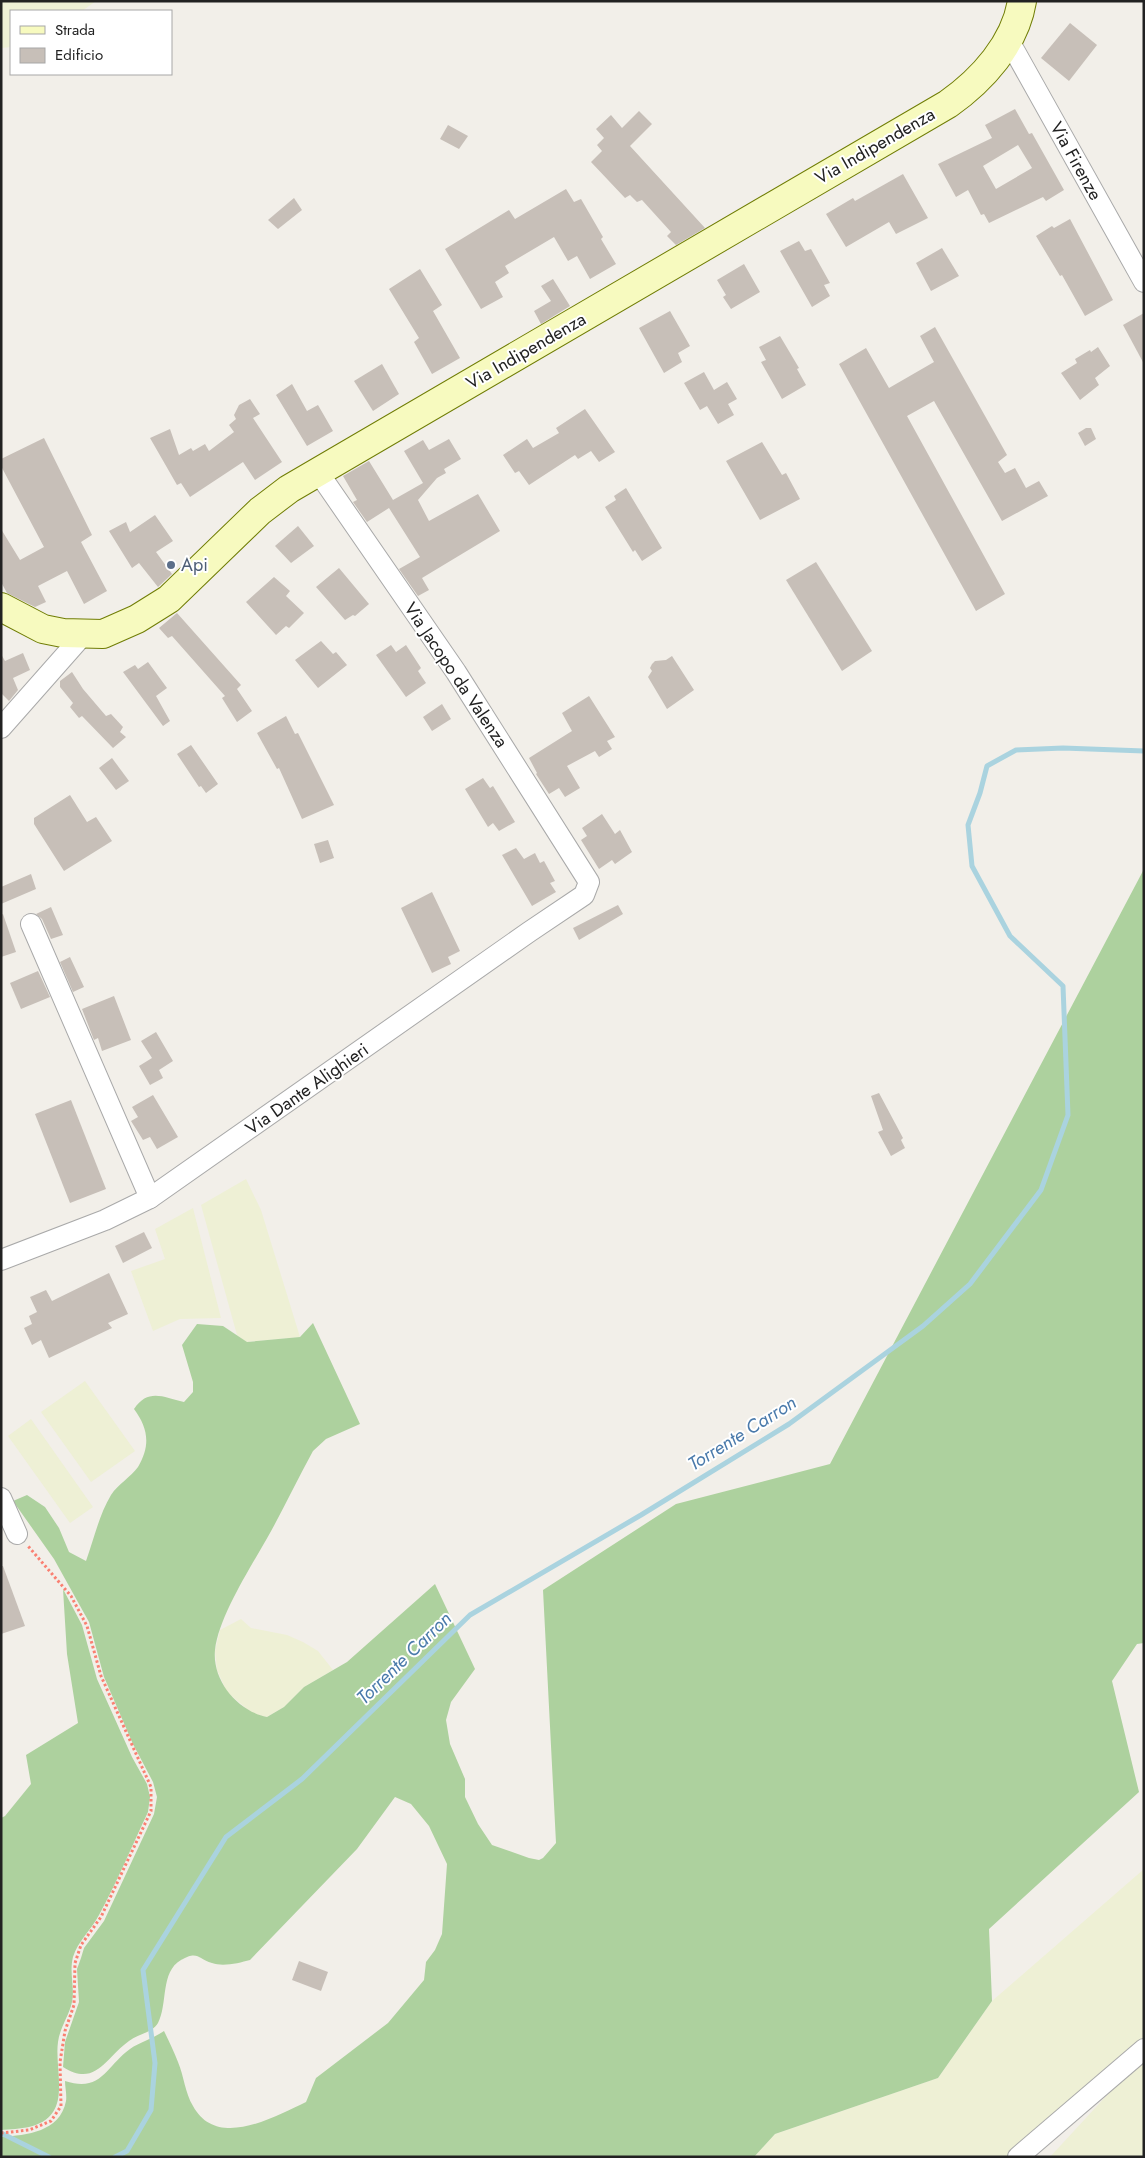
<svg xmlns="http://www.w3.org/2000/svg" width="1145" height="2158" font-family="Jost,sans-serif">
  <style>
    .farmland { fill: #eef0d5 }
    .forest { fill: #add19e }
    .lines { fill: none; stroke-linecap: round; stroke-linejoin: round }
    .stream { stroke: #aad3df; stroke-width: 5 }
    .building { fill: #c7bfb8; fill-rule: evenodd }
    .street-casing { stroke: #a9a9a9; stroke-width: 22 }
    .secondary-casing { stroke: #707d05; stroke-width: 30 }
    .path { stroke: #fa8072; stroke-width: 3; stroke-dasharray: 2.5 2.5; stroke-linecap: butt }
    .street { stroke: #fff; stroke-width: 20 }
    .secondary { stroke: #f7fabf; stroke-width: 28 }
    .service-dot { fill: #5c6f8a; stroke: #fff; stroke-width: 2 }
    .labels { text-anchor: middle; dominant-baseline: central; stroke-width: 4; stroke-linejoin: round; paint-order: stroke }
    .street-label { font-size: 18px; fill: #222; stroke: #fff }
    .service-label { font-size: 18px; fill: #4e5e75; stroke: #fff; text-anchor: start }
    .water-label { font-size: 19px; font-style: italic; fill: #4a7aab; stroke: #fff }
  </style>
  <rect width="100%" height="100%" fill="#f2efe9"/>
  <g class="farmland">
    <path d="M1,1h95l-14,10h-71v36l-10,1z"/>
    <path d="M246,1179l15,31 39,127 -54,5 -9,-7 -36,-130z"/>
    <path d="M193,1208l28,110 -41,1 -27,12 -22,-60 34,-12 -10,-30z"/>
    <path d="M85,1381l50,70 -44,31 -50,-70z"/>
    <path d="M31,1419l62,88 -23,16 -62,-87z"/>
    <path d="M241,1619l10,9 36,7 16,7 15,9 15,19 -29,17 -20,20 -17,10 -14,-3 -26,-22 -10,-22 -2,-19 5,-21z"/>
    <path d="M1144,1869v169l-61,63 -65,56h-264l21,-23 163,-56 54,-77z"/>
    <path d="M1144,2055v102h-94z"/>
  </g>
  <g class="forest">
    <path d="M1144,869v774l-7,1 -25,37 27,111 -150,137 3,72 -54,77 -163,56 -21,23h-753v-20c26,-2 59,-5 65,-36 1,-6 -1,-14 -1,-20 37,12 41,-15 65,-32 10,-7 24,-11 34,-18 5,10 10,21 14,31 6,14 7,31 15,44 24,44 81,11 113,-4l10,-24 72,-55 36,-43 2,-18 9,-12 7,-16 5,-70 -18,-38 -18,-22 -16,-7 -38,52 -107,111c-11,3 -27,7 -38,3 -14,-4 -14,-13 -31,-3 -21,12 -13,44 -23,63 -6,10 -20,11 -29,18 -23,16 -33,47 -66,26l2,-25 14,-40 -2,-33 4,-11 3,-10 20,-27 50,-107 3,-17 -4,-15 -20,-38 -29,-67 -15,-55 -35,-63 -41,-58 14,-6 18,12 14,21 10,24 17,9c8,-22 13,-46 25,-66 7,-11 20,-18 27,-28 13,-22 10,-39 -4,-58 14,-21 29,-12 50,-7l9,-10v-10l-11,-37 15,-21 26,2 24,16 53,-5 13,-14 47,101 -34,15 -13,12c-15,27 -28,55 -43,82 -17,31 -51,82 -55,117 -3,31 23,61 52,67l17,-10 20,-20 43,-25 88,-78 40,85 -24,33 -5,18 4,24 15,35v18l13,27 14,21 37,13 10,2 4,-2 13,-15 -13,-253 133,-86 154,-40z"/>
    <path d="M63,1589l19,36 15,54 35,78 15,27 3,13 -2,15c-16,34 -31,70 -49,103 -8,15 -21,26 -26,42 -4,16 2,31 -1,45 -3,14 -12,25 -14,40 -3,21 7,53 -5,70 -10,16 -34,17 -52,18v-312l4,-2 26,-32 -5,-29 52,-32 -11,-69z"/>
  </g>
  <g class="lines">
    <g class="stream">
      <path d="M1,2133l48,24"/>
      <path d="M115,2157l12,-6 24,-41 4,-47 -12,-93 83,-133 76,-58 168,-164 171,-100 148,-91 134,-98 47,-42 71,-94 27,-75 -5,-129 -53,-50 -38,-70 -4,-41 12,-32 7,-27 29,-16 47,-2 81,3"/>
    </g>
  </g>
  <g class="building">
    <path d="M1070,23l27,22 -28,36 -28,-23z"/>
    <path d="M1015,109l14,25 3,-1 32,57 -18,11 -3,-4 -54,26 -5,-9 -3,1 -13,-25 -12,7 -18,-33 54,-26 -7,-13zM1018,145l14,23 -36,21 -13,-23z"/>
    <path d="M639,111l13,13 -22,22 75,82 -29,17 -9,-9 4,-4 -29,-32 -5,2 -7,-7 -5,3 -34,-36 11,-11 -5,-6 7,-7 -8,-9 15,-14 11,13z"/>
    <path d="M448,125l20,11 -9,13 -19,-10z"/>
    <path d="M903,174l25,44 -32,16 -7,-12 -43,25 -20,-33 27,-16 2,3z"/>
    <path d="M566,189l8,13 7,-3 22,38 -2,2 15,25 -26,15 -13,-23 -9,5 -14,-24 -49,29 4,7 -14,9 8,15 -22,12 -36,-60 64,-39 6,9z"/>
    <path d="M294,198l8,12 -24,19 -10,-9z"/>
    <path d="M1070,219l43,81 -28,16 -23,-41 -2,1 -24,-40 16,-10 2,2z"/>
    <path d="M799,241l6,10 6,-2 19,34 -6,2 6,11 -18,11 -32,-56z"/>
    <path d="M942,248l17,28 -28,15 -15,-28z"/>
    <path d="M744,264l16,28 -29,17 -8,-12 3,-2 -9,-15z"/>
    <path d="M420,269l22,36 -9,6 27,47 -28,16 -18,-32 5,-4 -30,-49z"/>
    <path d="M553,279l17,27 -29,18 -7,-13 17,-10 -10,-15z"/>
    <path d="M670,311l20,35 -12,7 4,9 -18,11 -25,-45z"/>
    <path d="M1144,313v51l-21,-39z"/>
    <path d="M935,327l72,128 -9,7 7,11 10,-5 11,20 13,-7 9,15 -46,25 -68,-120 -27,15 98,178 -29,17 -137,-247 27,-16 23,40 45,-26 -14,-26z"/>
    <path d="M780,336l19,32 -2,1 9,16 -24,14 -21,-37 5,-2 -7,-13z"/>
    <path d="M1098,347l12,19 -15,12 4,7 -19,15 -19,-27 16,-10 -2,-4 15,-9 1,2z"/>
    <path d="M382,364l17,30 -26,17 -19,-30z"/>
    <path d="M704,372l10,18 13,-8 10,17 -9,5 6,11 -16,9 -11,-18 -7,4 -16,-27z"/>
    <path d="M292,384l15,27 11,-6 15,26 -26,15 -31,-51z"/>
    <path d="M250,399l10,15 -7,4 29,44 -27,18 -12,-18 -53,35 -9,-14 -4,2 -27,-47 20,-9 9,26 12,-7 2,3 12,-7 4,7 25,-19 -5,-7 7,-6 -2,-4 5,-10z"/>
    <path d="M585,409l30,43 -16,10 -8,-11 -13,8 -3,-4 -46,30 -10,-14 -4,2 -12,-18 24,-16 6,9 26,-15 -3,-5z"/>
    <path d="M1086,428h5l5,11 -11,7 -7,-13z"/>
    <path d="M44,438l48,97 -11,7 26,49 -23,13 -17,-33 -29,15 8,16 -11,5 -28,-14 -6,-11v-53l19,31 24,-13 -43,-81v-7z"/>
    <path d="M449,439l12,20 -17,10 2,4 -9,5 -19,22 11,21 49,-27 22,37 -78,47 7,12 -11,6 -19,-27 21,-12 -31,-49 -22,14 -14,-20 4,-2 -14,-24 26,-15 24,39 30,-17 -19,-32 19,-11 6,10z"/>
    <path d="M762,442l20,33 4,-2 14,26 -40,21 -34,-59z"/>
    <path d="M626,488l36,60 -20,13 -7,-11 -2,2 -28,-45 11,-7 -2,-4z"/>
    <path d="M155,515l18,26 -17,11 16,22 -14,13 -19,-24 -7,5 -23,-37 17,-9 4,10z"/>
    <path d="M298,526l16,20 -23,17 -16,-17z"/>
    <path d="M816,562l56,89 -30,20 -56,-91z"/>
    <path d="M339,568l30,36 -14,12 -2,-1 -8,5 -29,-33z"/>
    <path d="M274,577l16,14 -4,5 18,17 -15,15 -3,-2 -10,9 -30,-33z"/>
    <path d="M177,613l64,72 -4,4 15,22 -15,11 -15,-24 3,-2 -53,-60 -4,2 -9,-10z"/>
    <path d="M321,641l12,13 3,-2 11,13 -29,23 -23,-28z"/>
    <path d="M391,645l5,7 10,-7 15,23 -3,3 8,12 -20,14 -30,-42z"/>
    <path d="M23,653l7,17 -17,8 5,12 -9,11 -8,-8v-39l4,7z"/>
    <path d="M672,656l22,34 -27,19 -19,-32 4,-6 -2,-3 2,-4 3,-3 11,-1z"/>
    <path d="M148,662l19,26 -11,8 14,25 -7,5 -40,-54 12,-7 3,4z"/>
    <path d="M72,672l11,17 23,27 5,-2 12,13 -3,5 6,5 -13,11 -31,-32 -3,2 -9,-11 3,-4 -13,-16v-6z"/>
    <path d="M589,696l26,41 -8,4 5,8 -13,8 -4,-6 -28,15 13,22 -15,9 -6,-9 -10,6 -13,-20 1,-1 -8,-15 43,-27 -10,-18z"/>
    <path d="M442,704l9,15 -19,12 -9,-14z"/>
    <path d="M286,716l9,18 3,-1 36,72 -32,14 -23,-51 -2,1 -20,-36z"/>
    <path d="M191,745l27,39 -12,9 -5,-7 -2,1 -22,-33z"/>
    <path d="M112,758l17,23 -13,9 -17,-22z"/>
    <path d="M483,778l7,10 3,-2 22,36 -16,9 -6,-8 -5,4 -23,-38z"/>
    <path d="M70,795l17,27 9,-5 16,24 -48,30 -30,-47v-6z"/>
    <path d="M602,814l13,20 5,-4 12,22 -17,12 -3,-4 -13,9 -18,-29 6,-4 -5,-8z"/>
    <path d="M328,840l6,18 -14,5 -6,-19z"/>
    <path d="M516,848l8,11 11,-6 5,10 4,-2 11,20 -5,2 6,9 -24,14 -30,-51z"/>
    <path d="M31,874l5,15 -35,15v-17z"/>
    <path d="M432,892l28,59 -12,6 3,7 -19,9 -31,-65z"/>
    <path d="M618,905l5,9 -44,26 -6,-12z"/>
    <path d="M51,907l12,28 -12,4 -9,-20 -6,-5z"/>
    <path d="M3,914l13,38 -15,5v-42z"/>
    <path d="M70,957l14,30 -11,5 -13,-30z"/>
    <path d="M38,971l12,26 -29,12 -11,-26z"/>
    <path d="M114,996l17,44 -29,11 -4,-13 -4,2 -12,-31z"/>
    <path d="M156,1032l17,29 -14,9 4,8 -13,7 -11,-19 13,-8 -11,-17z"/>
    <path d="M879,1093l24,45 -2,2 4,8 -14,8 -13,-24 5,-2 -12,-34z"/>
    <path d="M153,1095l25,42 -21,12 -7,-12 -7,3 -12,-19 7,-4 -6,-10z"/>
    <path d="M71,1100l35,89 -36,14 -35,-89z"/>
    <path d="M144,1232l8,16 -29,15 -8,-17z"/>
    <path d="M109,1273l19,41 -20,9 4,5 -63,30 -8,-18 -9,5 -8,-17 8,-4 -3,-8 8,-4 -7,-15 16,-7 6,11z"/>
    <path d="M1,1566h2l22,60 -24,8z"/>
    <path d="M299,1961l29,11 -7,19 -29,-11z"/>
  </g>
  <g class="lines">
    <defs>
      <g id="street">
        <path d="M1008,39l136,243"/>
        <path d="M1,728l83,-94"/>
        <path d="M31,924l119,274"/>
        <path d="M1,1260l104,-40 45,-22 379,-266 55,-37 5,-13 -133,-210 -138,-200"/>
        <path d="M1,1498l16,36"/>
        <path d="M1018,2157l126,-108"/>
      </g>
      <path id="secondary" d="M1,607l42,22 20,4 40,1 34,-15 32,-20 91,-88 29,-22 659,-385c34,-24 67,-60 74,-103"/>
    </defs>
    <use href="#street" class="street-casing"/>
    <use href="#secondary" class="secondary-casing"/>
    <path class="path" d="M1,2133l28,-3 22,-9 10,-15 -1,-44 5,-31 9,-26 1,-42 6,-18 20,-28 50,-106v-24l-50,-111 -14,-50 -16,-30 -43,-50"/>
    <use href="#street" class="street"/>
    <use href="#secondary" class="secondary"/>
  </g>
  <circle class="service-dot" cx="171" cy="565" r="5"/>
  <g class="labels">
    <g class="street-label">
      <text transform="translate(875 146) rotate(-30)">Via Indipendenza</text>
      <text transform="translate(1076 161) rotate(61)">Via Firenze</text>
      <text transform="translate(526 351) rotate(-30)">Via Indipendenza</text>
      <text transform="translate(456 675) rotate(56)">Via Jacopo da Valenza</text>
      <text transform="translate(307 1089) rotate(-35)">Via Dante Alighieri</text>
    </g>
    <g class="service-label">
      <text x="181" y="565">Api</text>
    </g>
    <g class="water-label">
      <text transform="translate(742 1433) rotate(-32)">Torrente Carron</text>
      <text transform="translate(404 1658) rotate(-44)">Torrente Carron</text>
    </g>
  </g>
  <rect width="1145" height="2158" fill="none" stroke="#222222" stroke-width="5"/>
  <rect x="10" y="10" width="162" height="65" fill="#ffffff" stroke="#a7a7a7"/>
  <rect x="20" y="26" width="25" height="8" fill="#f7fabf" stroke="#a7a7a7"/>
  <text x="55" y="35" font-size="15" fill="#222222">Strada</text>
  <rect x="20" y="48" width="25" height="15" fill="#c7bfb8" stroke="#a7a7a7"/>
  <text x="55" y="60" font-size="15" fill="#222222">Edificio</text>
</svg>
